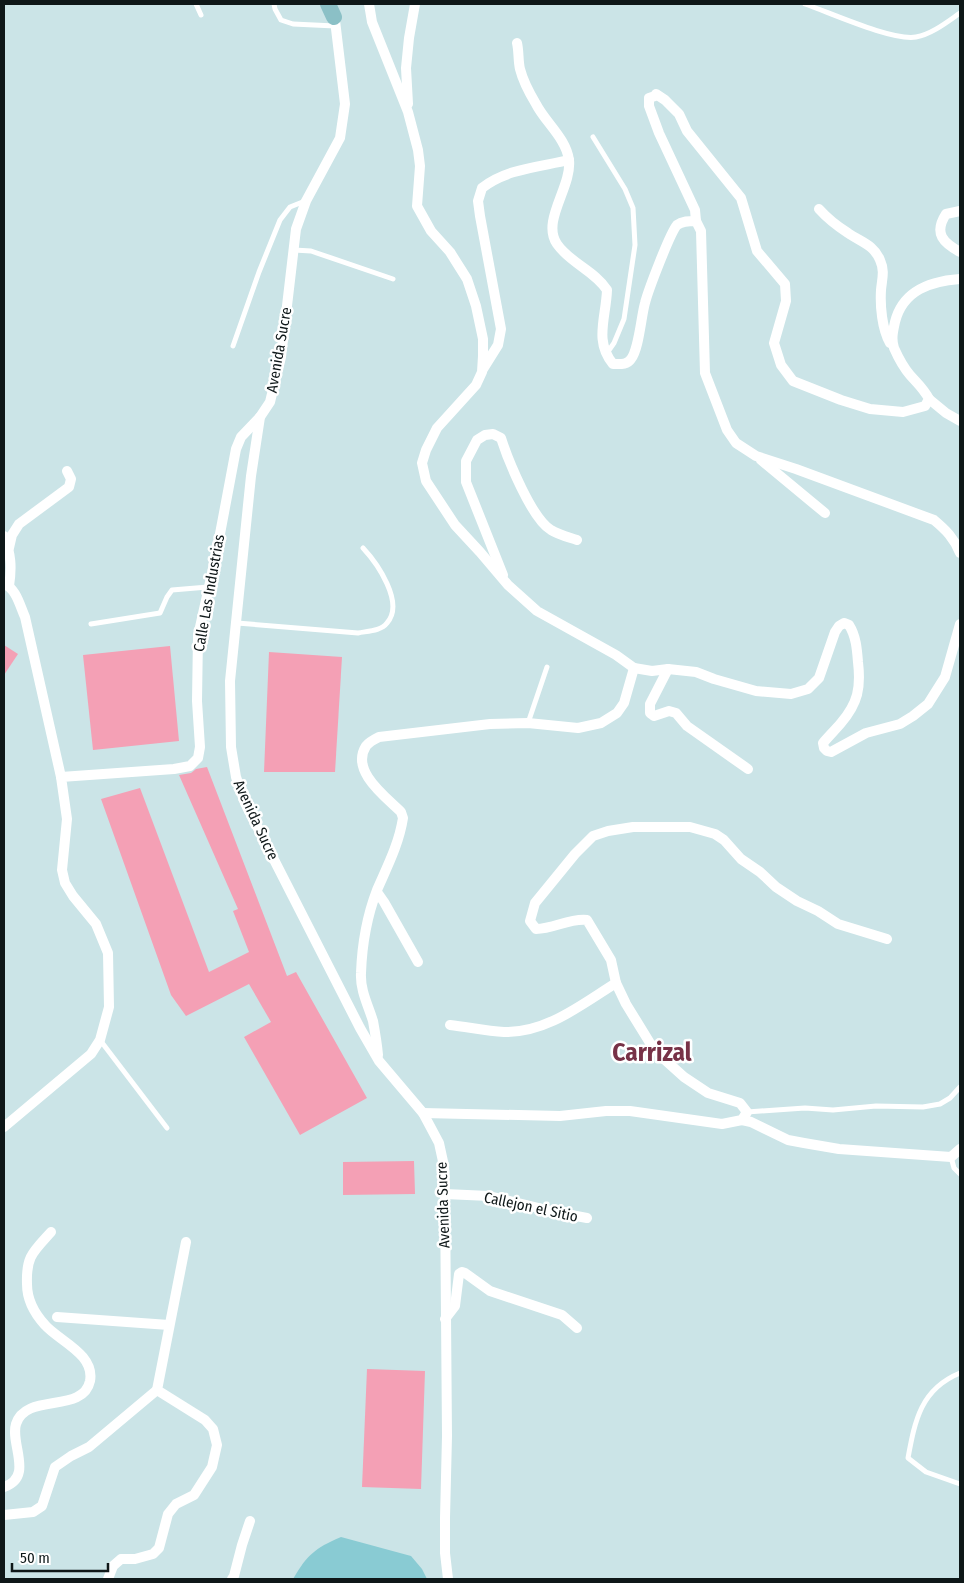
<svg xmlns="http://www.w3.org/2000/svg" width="964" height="1583" font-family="'Fira Sans Condensed',sans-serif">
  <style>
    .green { fill: #89cbd3 }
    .building { fill: #f4a0b5 }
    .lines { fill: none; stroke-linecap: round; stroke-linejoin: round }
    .lane { stroke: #fff; stroke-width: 5 }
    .street { stroke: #fff; stroke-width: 10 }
    .primary { stroke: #8bc0c6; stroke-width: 16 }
    .labels { text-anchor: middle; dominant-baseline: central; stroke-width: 5; stroke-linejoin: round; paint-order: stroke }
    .street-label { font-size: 15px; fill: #0e1718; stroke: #fff }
    .town-label { font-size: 25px; font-weight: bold; fill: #773247; stroke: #fff }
  </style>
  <rect width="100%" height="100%" fill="#cbe4e7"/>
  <path class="green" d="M341,1537l70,19 11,13 5,10h-134c14,-24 22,-31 48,-42z"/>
  <g class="building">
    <path d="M4,645l14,9 -14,21z"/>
    <path d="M170,646l9,95 -86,9 -10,-95z"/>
    <path d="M269,652l73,5 -7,115h-71z"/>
    <path d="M207,767l80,209 9,-4 71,126 -67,37 -56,-98 27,-15 -22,-38 -63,32 -15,-21 -70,-196 39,-11 69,184 40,-20 -16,-41 5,-2 -59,-134 12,-2 5,-4z"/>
    <path d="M414,1161l1,33 -72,1v-33z"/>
    <path d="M367,1369l58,2 -4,118 -59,-2z"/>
  </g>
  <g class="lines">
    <g class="lane">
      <path d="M196,4l5,11"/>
      <path d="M274,4l1,5 6,11 12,4 42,2"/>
      <path d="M805,4c26,9 87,37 111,33 16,-3 31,-15 44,-24"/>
      <path d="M593,137l32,52 8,19 2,37 -11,74 -10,24 -7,10"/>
      <path d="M294,250l17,1 82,28"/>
      <path d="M233,346l26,-74 21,-52 10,-13 15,-6"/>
      <path d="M237,623l121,10c10,-2 23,-2 29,-10 18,-20 -10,-60 -24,-75"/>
      <path d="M91,624l69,-11 7,-16 5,-7 36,-3"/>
      <path d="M528,723l19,-56"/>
      <path d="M100,1040l67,88"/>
      <path d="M747,1112l58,-4 28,2 43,-4 47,1 17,-3 10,-6 10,-11"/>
      <path d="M951,1157l3,11 6,6"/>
      <path d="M960,1373c-39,16 -45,47 -52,85l18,14 34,12"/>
    </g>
    <g class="street">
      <path d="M369,4l3,18 36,90 10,38 2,16 -3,40 14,25 19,21 17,27 9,27 7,33v17l-1,16 -6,13 -39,43 -11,22 -4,13 4,18 29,44 25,27 28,33 29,26 79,44 18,13 -10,35 -7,10 -16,10 -23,5 -50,-5 -38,1 -111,13c-4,2 -10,5 -13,9 -16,25 20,51 35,66l2,6c-4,26 -16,49 -26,72 -10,26 -15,55 -16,83 -1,17 7,32 12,48 2,11 4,23 5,34"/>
      <path d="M334,12l11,92 -5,34 -34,63 -10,28 -15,128 -11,45 -10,15 -9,59 -21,205 1,66 5,30 9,26 115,225 19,33 44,52 16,30 5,23 1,28 2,242 -2,82v35l3,26"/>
      <path d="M517,43c2,8 1,18 3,26 3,12 10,25 16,35 9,18 30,34 33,56 3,27 -28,61 -12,84 13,19 38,27 50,46 -1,28 -13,51 6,74 7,0 14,1 18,-5 8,-10 10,-42 14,-56 3,-12 25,-70 32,-78 5,-4 12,-4 19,-4l5,10 4,142 22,57 9,13 20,13 40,13 138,51c12,10 20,18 26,33"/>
      <path d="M408,104l-2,-36 3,-30 6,-34"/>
      <path d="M819,209c9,10 18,17 29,24 13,9 26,12 32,27 5,11 2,19 1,30 -1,16 1,39 9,53"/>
      <path d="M960,211l-14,3c-13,20 -2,29 14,38"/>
      <path d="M696,221l-1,-11 -36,-77 -10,-27v-8l6,-2 1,-2 9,6 14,14 8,17 54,67 16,53 28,33 1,17 -12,42 7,22 12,16 48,19 29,9 33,3 22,-6 4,-7c-5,-10 -12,-16 -19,-24 -6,-7 -12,-18 -16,-27 -3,-9 -1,-17 1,-26 8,-32 36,-41 65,-43"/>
      <path d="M483,369l15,-24 3,-16 -21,-113 -2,-15 4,-13c24,-19 57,-21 87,-28"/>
      <path d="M929,399l17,14 14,8"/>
      <path d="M761,460l64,53"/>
      <path d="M4,536c7,18 8,31 5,50"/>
      <path d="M9,548l3,-13 7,-11 50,-37 2,-8 -4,-8"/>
      <path d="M503,575l-37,-93v-21l11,-21 8,-5 8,-1 8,4c7,22 31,81 50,92 8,5 17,7 26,10"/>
      <path d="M4,584c12,4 16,22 21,33l36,160"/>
      <path d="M634,668l18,3 16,-2 28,3 18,7 42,12 35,3 17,-5 11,-11 16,-46 4,-6 5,-3 5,2c7,11 8,24 9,37 3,26 0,41 -17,61 -6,7 -12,13 -18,20l1,5 3,3 4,1 35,-19 34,-9 13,-8 15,-12 17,-27 15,-53"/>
      <path d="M668,669l-18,35v9l4,3 15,-5 7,2 11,13 61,43"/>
      <path d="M377,892l7,10 34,60"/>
      <path d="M450,1025c18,2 36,6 54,7 43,1 78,-28 112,-49"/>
      <path d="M423,1113l137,3 46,-5h24l92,13 20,-4 5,-8 -7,-9 -32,-10 -24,-16 -20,-18 -14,-16 -24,-39 -10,-21 -5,-23 -24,-40c-18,-2 -33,9 -51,9l-6,-8 5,-18 40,-49 18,-18 15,-5 25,-4h57l25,7 9,6 17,19 19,13 16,15 21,14 21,10 20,13 49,15"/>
      <path d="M742,1120l9,2 37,18 16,3 35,6 112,8 9,-8"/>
      <path d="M4,1127l87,-73 9,-14 9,-33 -1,-54 -12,-29 -23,-28 -8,-13 -3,-13 5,-51 -6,-42 113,-8 16,-3 8,-8 2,-11 -3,-46 1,-65 18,-81 20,-106 5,-12 19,-20"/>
      <path d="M445,1194l44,2 66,16 32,6"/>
      <path d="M57,1317l112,8"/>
      <path d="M445,1319l10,-13 4,-32 3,-2 3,1 25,18 72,24 15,13"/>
      <path d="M4,1487c30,-10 6,-43 12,-63 10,-32 67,-10 74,-43 5,-27 -31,-40 -45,-56 -11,-12 -18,-25 -18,-41 -1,-28 6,-32 24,-52"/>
      <path d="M4,1515l29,-3 9,-6 13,-39 16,-11 18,-9 68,-57"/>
      <path d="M108,1579l5,-13 8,-7h14l18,-5 6,-6 9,-34 8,-10 18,-9 18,-28 5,-22 -4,-16 -8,-9 -48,-30 29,-148"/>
      <path d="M232,1579l2,-3 8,-31 8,-24"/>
    </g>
    <path class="primary" d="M328,4l6,13"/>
  </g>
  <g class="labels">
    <g class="street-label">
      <text transform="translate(279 350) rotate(-80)">Avenida Sucre</text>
      <text transform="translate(209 593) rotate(-80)">Calle Las Industrias</text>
      <text transform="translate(256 820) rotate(65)">Avenida Sucre</text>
      <text transform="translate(443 1205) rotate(-92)">Avenida Sucre</text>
      <text transform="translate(531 1207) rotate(12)">Callejon el Sitio</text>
    </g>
    <g class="town-label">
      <text x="652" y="1053">Carrizal</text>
    </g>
  </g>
  <rect width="964" height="1583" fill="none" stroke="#0e1718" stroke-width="10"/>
  <path d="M12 1563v8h96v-8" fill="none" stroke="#0e1718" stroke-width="2.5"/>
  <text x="20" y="1563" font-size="15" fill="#0e1718" stroke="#ffffff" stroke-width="4" paint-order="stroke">50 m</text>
</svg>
